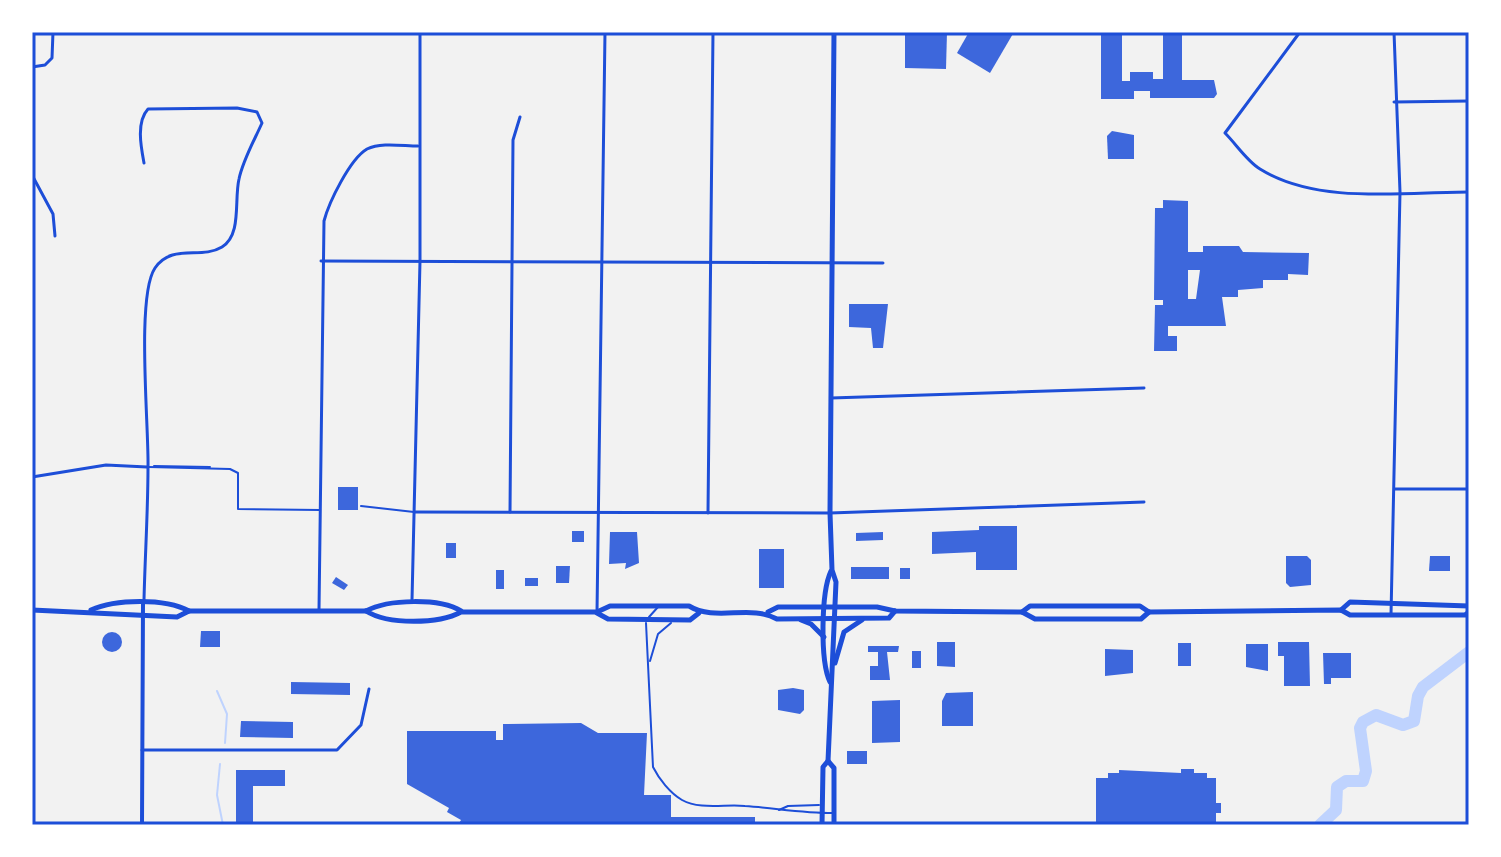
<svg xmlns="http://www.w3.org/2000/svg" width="1501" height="857" font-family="'Source Sans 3',sans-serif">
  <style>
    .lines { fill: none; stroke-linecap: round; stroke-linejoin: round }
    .stream { stroke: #bfd3fe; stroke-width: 2 }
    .river { stroke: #bfd3fe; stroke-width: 12 }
    .building { fill: #3d67dc; fill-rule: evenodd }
    .service { stroke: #1d4ed8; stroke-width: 2 }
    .minor { stroke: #1d4ed8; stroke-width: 3 }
    .tertiary { stroke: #1d4ed8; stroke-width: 4 }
    .secondary { stroke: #1d4ed8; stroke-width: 5 }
    .neatline { fill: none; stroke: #1d4ed8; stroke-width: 3 }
  </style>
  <rect width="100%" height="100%" fill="#f2f2f2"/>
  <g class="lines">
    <g class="stream">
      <path d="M217,691l10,23 -2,29"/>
      <path d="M220,764l-3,31 6,30"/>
    </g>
    <path class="river" d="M1320,825l16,-15 1,-23 9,-6h17l3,-10 -6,-43 3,-6 13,-7 27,10 11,-4 4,-25 5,-9 46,-35"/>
  </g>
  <g class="building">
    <path d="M905,32h42l-1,37 -41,-1z"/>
    <path d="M969,32h45l-24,41 -33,-20z"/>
    <path d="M1101,32h21v49h8v-9h23v7h10v-47h19v48h32l3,14 -3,4h-64v-7h-16v8h-33z"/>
    <path d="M1112,131l22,4v24h-26l-1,-23z"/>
    <path d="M1163,200l25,1v51h15v-6h36l4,6 66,1 -1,22 -20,-1v6h-25v8l-25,2v7h-16l4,29h-58v10h9v15h-23l1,-46h8v-5h-9l1,-92h8zM1188,270h12l-4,29h-8z"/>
    <path d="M849,304h39l-5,44h-10l-2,-20 -22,-1z"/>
    <rect x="338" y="487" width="20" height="23"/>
    <path d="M979,526h38v44h-41v-18l-44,2v-22l47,-2z"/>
    <rect x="572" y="531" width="12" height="11"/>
    <path d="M610,532h27l2,31 -14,6 1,-6 -17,1z"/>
    <path d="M883,532v8l-27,1v-8z"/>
    <rect x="446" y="543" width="10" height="15"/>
    <rect x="759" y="549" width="25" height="39"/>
    <path d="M1286,556h21l4,4v25l-21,2 -4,-4z"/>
    <path d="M1430,556h20v15h-21z"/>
    <path d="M556,566h14l-1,17h-13z"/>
    <rect x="851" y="567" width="38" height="12"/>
    <rect x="900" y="568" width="10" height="11"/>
    <rect x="496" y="570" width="8" height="19"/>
    <path d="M336,577l12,8 -4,5 -12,-7z"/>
    <rect x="525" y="578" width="13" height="8"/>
    <path d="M201,631h19v16h-20z"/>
    <circle cx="112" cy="642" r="10"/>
    <path d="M937,642h18v25l-18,-1z"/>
    <path d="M1278,642h31l1,44h-26v-30h-6z"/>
    <rect x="1178" y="643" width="13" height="23"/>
    <path d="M1246,644h22v27l-22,-4z"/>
    <path d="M868,646h31l-1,6h-11l3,28h-20v-14h8v-14h-10z"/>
    <path d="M1105,649l28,1v23l-28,3z"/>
    <rect x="912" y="651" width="9" height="17"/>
    <path d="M1323,653h28v25h-20v6h-7z"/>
    <path d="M291,682l59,1v12l-59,-1z"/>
    <path d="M793,688l11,2v20l-4,4 -22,-4v-20z"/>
    <path d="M973,692v34h-31v-25l4,-8z"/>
    <path d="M900,700v42l-28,1v-42z"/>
    <path d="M241,721l52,1v16l-53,-1z"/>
    <path d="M581,723l17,10h49l-3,62h27v22h84v8h-297l3,-5 -14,-8 2,-4 -42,-24v-53h89v9h7v-16z"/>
    <rect x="847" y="751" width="20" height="13"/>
    <path d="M1181,769h13v4h13v5h9v25h5v10h-5v12h-120v-47h12v-5h11v-3l62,3z"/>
    <path d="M236,770h49v16h-32v38h-17z"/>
  </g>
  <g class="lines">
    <g class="service">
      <path d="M154,466l56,1"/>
      <path d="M149,467l81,2 8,4v36l82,1"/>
      <path d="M361,506l53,6"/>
      <path d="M649,617l9,-10"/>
      <path d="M646,623l7,144c6,12 17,26 29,33 18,10 43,4 63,6 30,2 57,7 88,7"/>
      <path d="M650,661l8,-27 13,-11"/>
      <path d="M779,810l9,-4 31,-1"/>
    </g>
    <g class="minor">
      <path d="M1300,32l-75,101c11,11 22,28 35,36 58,36 144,23 209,23"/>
      <path d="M32,67l13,-2 7,-7 1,-26"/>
      <path d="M1394,102l75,-1"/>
      <path d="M32,175l21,39 2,22"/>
      <path d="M321,261l562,2"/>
      <path d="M831,398l313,-10"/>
      <path d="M32,477l74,-12 41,2"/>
      <path d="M1395,489h74"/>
      <path d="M415,512l415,1 314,-11"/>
      <path d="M510,512l3,-372 7,-23"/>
      <path d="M708,513l5,-481"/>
      <path d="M144,600c1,-44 4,-89 4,-133 1,-40 -12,-171 7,-199 17,-25 46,-8 67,-21 20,-12 12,-47 17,-68 4,-19 15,-38 23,-56l-5,-11 -20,-4 -89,1c-12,13 -7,38 -4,54"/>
      <path d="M412,600l8,-339v-229"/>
      <path d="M319,610l5,-389c5,-19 26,-62 43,-72 14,-7 36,-3 51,-3"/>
      <path d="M597,612l8,-580"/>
      <path d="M1391,615l9,-423 -6,-160"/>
      <path d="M142,750h195l24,-25 8,-36"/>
    </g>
    <path class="tertiary" d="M142,825l1,-221"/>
    <g class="secondary">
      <path d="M32,610l145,7 12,-6h177c22,-12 74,-13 95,0"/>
      <path d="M91,610c24,-11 74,-12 98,1"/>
      <path d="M1341,610l9,-8 119,4"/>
      <path d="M366,611c22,14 73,13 95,1h136l13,-6h79c26,16 62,-2 88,13l112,-1 6,-7"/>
      <path d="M768,612l10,-5h99l18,4 127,1 13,7h106l8,-7"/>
      <path d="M1022,612l8,-6h110l9,6 192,-2 9,5h115l4,-3"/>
      <path d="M597,613l11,6 82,1 9,-7"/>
      <path d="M801,620l10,4 13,13"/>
      <path d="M835,663l9,-31 18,-12"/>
      <path d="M830,682c-10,-21 -9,-90 1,-111"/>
      <path d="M828,761l6,7v57"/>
      <path d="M822,825l1,-58 5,-6 8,-179 -4,-12 -2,-57 4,-481"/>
    </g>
  </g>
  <rect width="1501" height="857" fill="none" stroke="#ffffff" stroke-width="68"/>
  <rect x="34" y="34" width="1433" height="789" class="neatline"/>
</svg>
